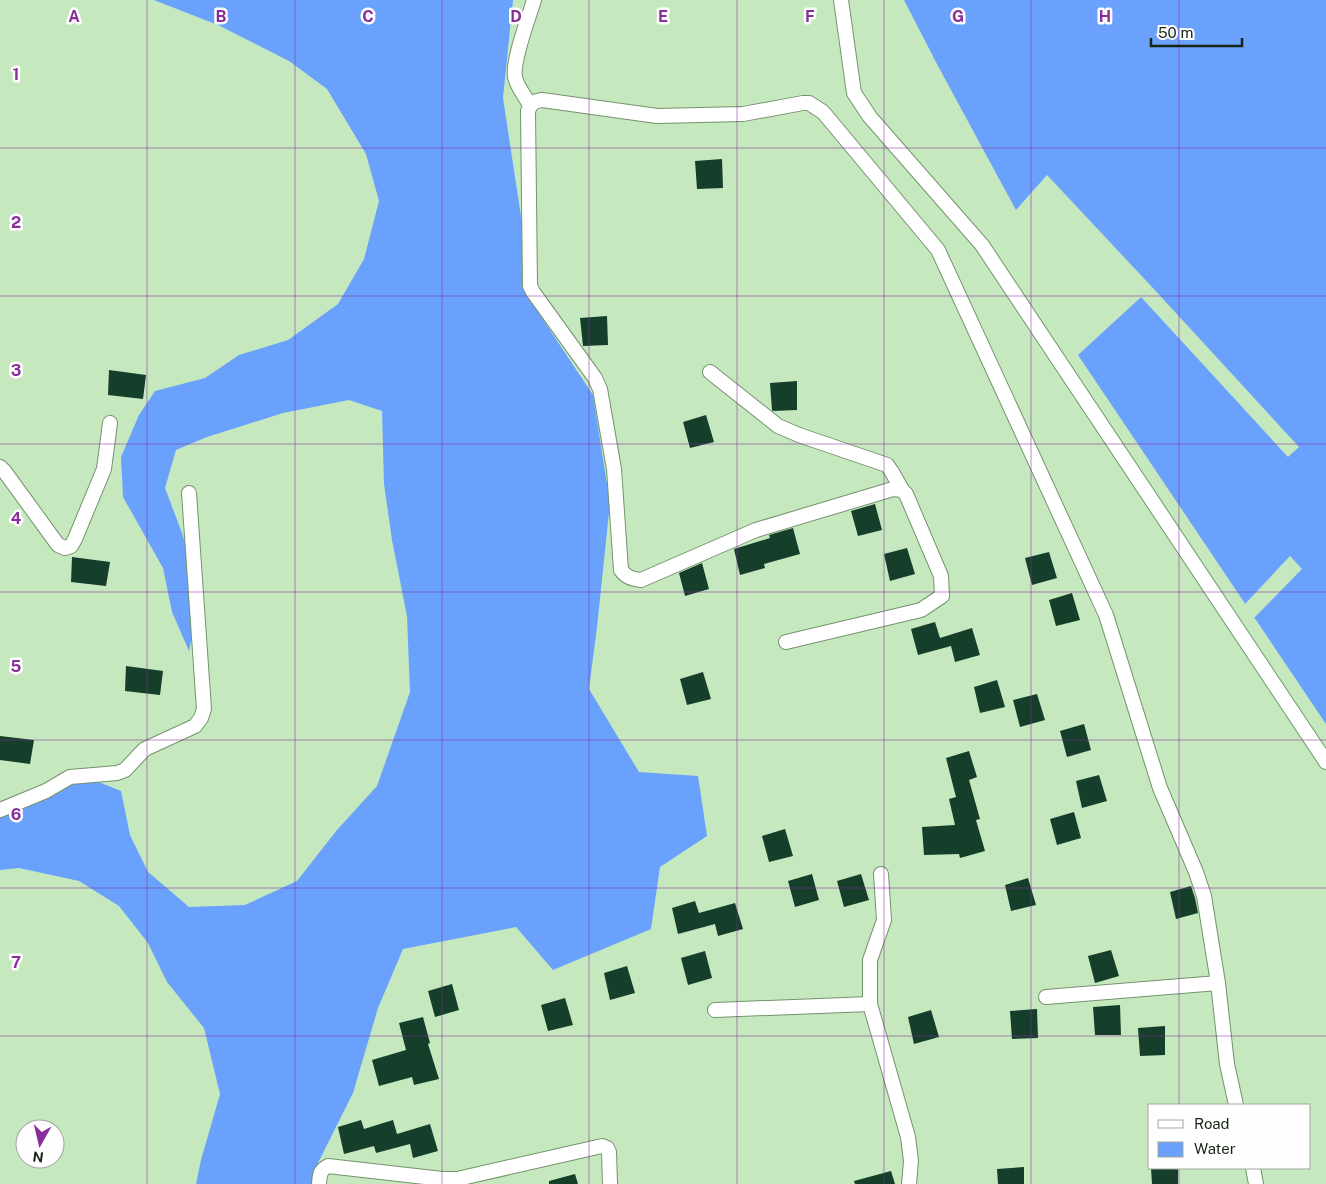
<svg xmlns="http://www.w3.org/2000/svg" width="1326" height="1184" font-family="'Public Sans',sans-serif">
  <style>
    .water { fill: #69a1fd }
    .pier { fill: #c6e8bf }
    .building { fill: #153e2b }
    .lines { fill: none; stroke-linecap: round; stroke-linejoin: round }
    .minor-casing { stroke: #74936d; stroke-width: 16 }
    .minor { stroke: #fff; stroke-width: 14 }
    .grid { fill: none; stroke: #872e9a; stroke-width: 1; stroke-opacity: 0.55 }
    .grid-label { font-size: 16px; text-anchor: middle; font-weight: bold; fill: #872e9a; stroke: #fefefe; stroke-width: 5; stroke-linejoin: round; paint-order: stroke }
  </style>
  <rect width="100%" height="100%" fill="#c6e8bf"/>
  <g class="water">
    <path d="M154,0h359l-10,98 19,125 10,80 61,92 17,108 -13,124 -8,62 50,83 59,4 9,60 -47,31 -9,62 -98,41 -37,-43 -113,22 -25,59 -25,85 -35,70 -5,21h-117l5,-24 19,-66 -16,-66 -37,-46 -19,-39 -29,-37 -40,-25 -60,-13 -19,2v-53l5,-3 41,-16 29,-15 21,-2 25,10 9,44 18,37 41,35 56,-2 52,-24 40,-51 40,-44 33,-94 -3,-76 -15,-76 -8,-56 -2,-73 -33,-11 -66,13 -76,24 -31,13 -11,38 17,45 9,30 5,54 -7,34 -17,-39 -9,-44 -40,-71 -2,-40 18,-42 16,-24 50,-13 34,-23 49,-15 50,-36 26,-45 15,-58 -13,-47 -39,-65 -38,-28 -71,-36z"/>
    <path d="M904,0h422v724l-248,-369 74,-68 -105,-112 -31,35 -78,-144z"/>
  </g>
  <g class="pier">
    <path d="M1152,287l147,160 -11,10 -147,-160z"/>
    <path d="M1290,556l12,13 -48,49 -9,-14z"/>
  </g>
  <g class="building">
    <path d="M722,159l1,29 -26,1 -2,-28z"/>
    <path d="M607,316l1,29 -25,1 -3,-28z"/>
    <path d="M109,370l37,5 -3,24 -35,-4z"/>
    <path d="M797,381v29l-24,1 -1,-1 -2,-27z"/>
    <path d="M706,415l8,27 -24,6 -7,-26z"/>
    <path d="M875,504l7,26 -24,6 -7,-25z"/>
    <path d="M793,528l7,26 -36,10 1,4 -25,7 -6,-26 36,-11 -1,-3z"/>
    <path d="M907,548l8,26 -25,7 -6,-27z"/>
    <path d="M1049,552l8,26 -25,7 -7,-27z"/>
    <path d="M72,557l38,5 -4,24 -35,-4z"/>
    <path d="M702,563l7,26 -24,7 -6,-23z"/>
    <path d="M1072,593l8,27 -24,6 -7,-26z"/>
    <path d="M935,622l5,16 32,-10 8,27 -25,7 -4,-16 -33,9 -7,-26z"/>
    <path d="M126,666l37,5 -3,24 -35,-4z"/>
    <path d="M703,672l8,27 -24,6 -7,-26z"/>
    <path d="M997,680l8,27 -25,6 -6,-26z"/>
    <path d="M1037,694l8,26 -25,7 -7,-27z"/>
    <path d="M1084,724l7,26 -24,7 -7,-26z"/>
    <path d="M0,736l34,4 -4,24 -30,-4z"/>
    <path d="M969,751l8,26 -8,3 11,39 -4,1 9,31 -25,7 -1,-4 -35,1 -2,-28 33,-2 -6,-26 7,-2 -10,-39z"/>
    <path d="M1099,775l8,26 -25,7 -6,-27z"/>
    <path d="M1074,812l7,26 -24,7 -7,-26z"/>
    <path d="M785,829l8,27 -24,6 -7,-26z"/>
    <path d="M812,874l7,26 -24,7 -7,-26z"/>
    <path d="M861,874l8,26 -25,7 -7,-26z"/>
    <path d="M1028,878l8,27 -25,6 -6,-26z"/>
    <path d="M1191,886l4,12 3,15 -22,6 -6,-27z"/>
    <path d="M695,901l4,12 36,-10 8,26 -25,7 -3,-12 -37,10 -6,-26z"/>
    <path d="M1111,950l8,26 -24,7 -7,-27z"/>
    <path d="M705,951l7,27 -24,7 -7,-27z"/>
    <path d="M627,966l8,27 -25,7 -6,-27z"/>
    <path d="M452,984l7,26 -24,7 -7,-26z"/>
    <path d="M565,998l8,27 -25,6 -7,-26z"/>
    <path d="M1120,1005l1,30h-26l-2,-28z"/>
    <path d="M1037,1009l1,29 -26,1 -2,-28z"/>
    <path d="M931,1010l8,27 -25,7 -6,-27z"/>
    <path d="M423,1017l7,26 -2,1 11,35 -25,6 -2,-8 -33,9 -7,-26 34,-10 -7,-27z"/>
    <path d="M1165,1026v29l-25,1 -2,-28z"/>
    <path d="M361,1120l3,9 29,-9 4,14 33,-10 8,27 -25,7 -3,-14 -34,9 -2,-7 -30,8 -6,-27z"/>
    <path d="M1024,1167v17h-26l-1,-15z"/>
    <path d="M1151,1168h27v16h-26z"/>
    <path d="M891,1171l4,13h-40l-1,-3z"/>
    <path d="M575,1174l3,10h-29v-3z"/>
  </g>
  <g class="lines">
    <defs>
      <g id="minor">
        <path d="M841,0l13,93 16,24 112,128 344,517"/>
        <path d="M530,105c-5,-9 -13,-18 -15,-28 -3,-16 14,-60 19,-77"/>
        <path d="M710,372l68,54 21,9 88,30 5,7 10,18"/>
        <path d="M0,467l5,5 53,73 7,3 6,-2 4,-7 29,-70 6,-46"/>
        <path d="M786,642l135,-32 21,-14 -1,-20 -35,-82 -4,-4 -9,-1 -137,41 -115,50c-9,-1 -15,-3 -20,-10l-7,-101 -14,-80 -5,-11 -62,-86 -3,-6 -2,-175c3,-8 6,-10 14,-11l115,16 86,-2 60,-11h6l14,9 115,138 168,365 54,173 36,84 8,24 14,87 9,81 9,41"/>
        <path d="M0,810l46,-19 24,-14 47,-4 8,-3 14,-15 6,-6 50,-23 6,-8 3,-9 -15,-216"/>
        <path d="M881,874l3,46 -14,40v44l38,133 3,24 -2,23"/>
        <path d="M1046,997l172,-14"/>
        <path d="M715,1010l155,-6"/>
        <path d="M1253,1168l3,16"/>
        <path d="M319,1184c1,-9 0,-13 9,-18l114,13h15l145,-33 5,2 2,4 1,32"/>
      </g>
    </defs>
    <use href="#minor" class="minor-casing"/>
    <use href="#minor" class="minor"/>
  </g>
  <path class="grid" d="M147,0v1184M295,0v1184M442,0v1184M589,0v1184M737,0v1184M884,0v1184M1031,0v1184M1179,0v1105M0,148h1326M0,296h1326M0,444h1326M0,592h1326M0,740h1326M0,888h1326M0,1036h1326M1179,1168v16"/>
  <g class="grid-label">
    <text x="74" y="22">A</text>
    <text x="221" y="22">B</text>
    <text x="368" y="22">C</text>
    <text x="516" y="22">D</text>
    <text x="663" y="22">E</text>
    <text x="810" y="22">F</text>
    <text x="958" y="22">G</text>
    <text x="1105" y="22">H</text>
    <text x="16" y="80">1</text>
    <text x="16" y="228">2</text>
    <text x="16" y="376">3</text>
    <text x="16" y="524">4</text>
    <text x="16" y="672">5</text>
    <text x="16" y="820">6</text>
    <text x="16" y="968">7</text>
  </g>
  <rect x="1148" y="1104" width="162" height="65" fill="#fefefe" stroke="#a2a7a1"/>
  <rect x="1158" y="1120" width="25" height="8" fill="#ffffff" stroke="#a2a7a1"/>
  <text x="1194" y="1129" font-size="15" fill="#182415">Road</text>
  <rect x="1158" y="1142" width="25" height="15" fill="#69a1fd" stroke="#a2a7a1"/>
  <text x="1194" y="1154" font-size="15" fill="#182415">Water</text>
  <g transform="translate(40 1144) rotate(188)"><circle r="24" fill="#fefefe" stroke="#a2a7a1"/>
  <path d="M0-4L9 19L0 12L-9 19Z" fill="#872e9a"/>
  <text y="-8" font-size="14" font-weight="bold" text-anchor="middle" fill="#182415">N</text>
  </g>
  <path d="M1151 38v8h91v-8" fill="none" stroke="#182415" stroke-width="2.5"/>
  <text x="1158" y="38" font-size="15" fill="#182415" stroke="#fefefe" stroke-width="4" paint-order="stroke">50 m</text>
</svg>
